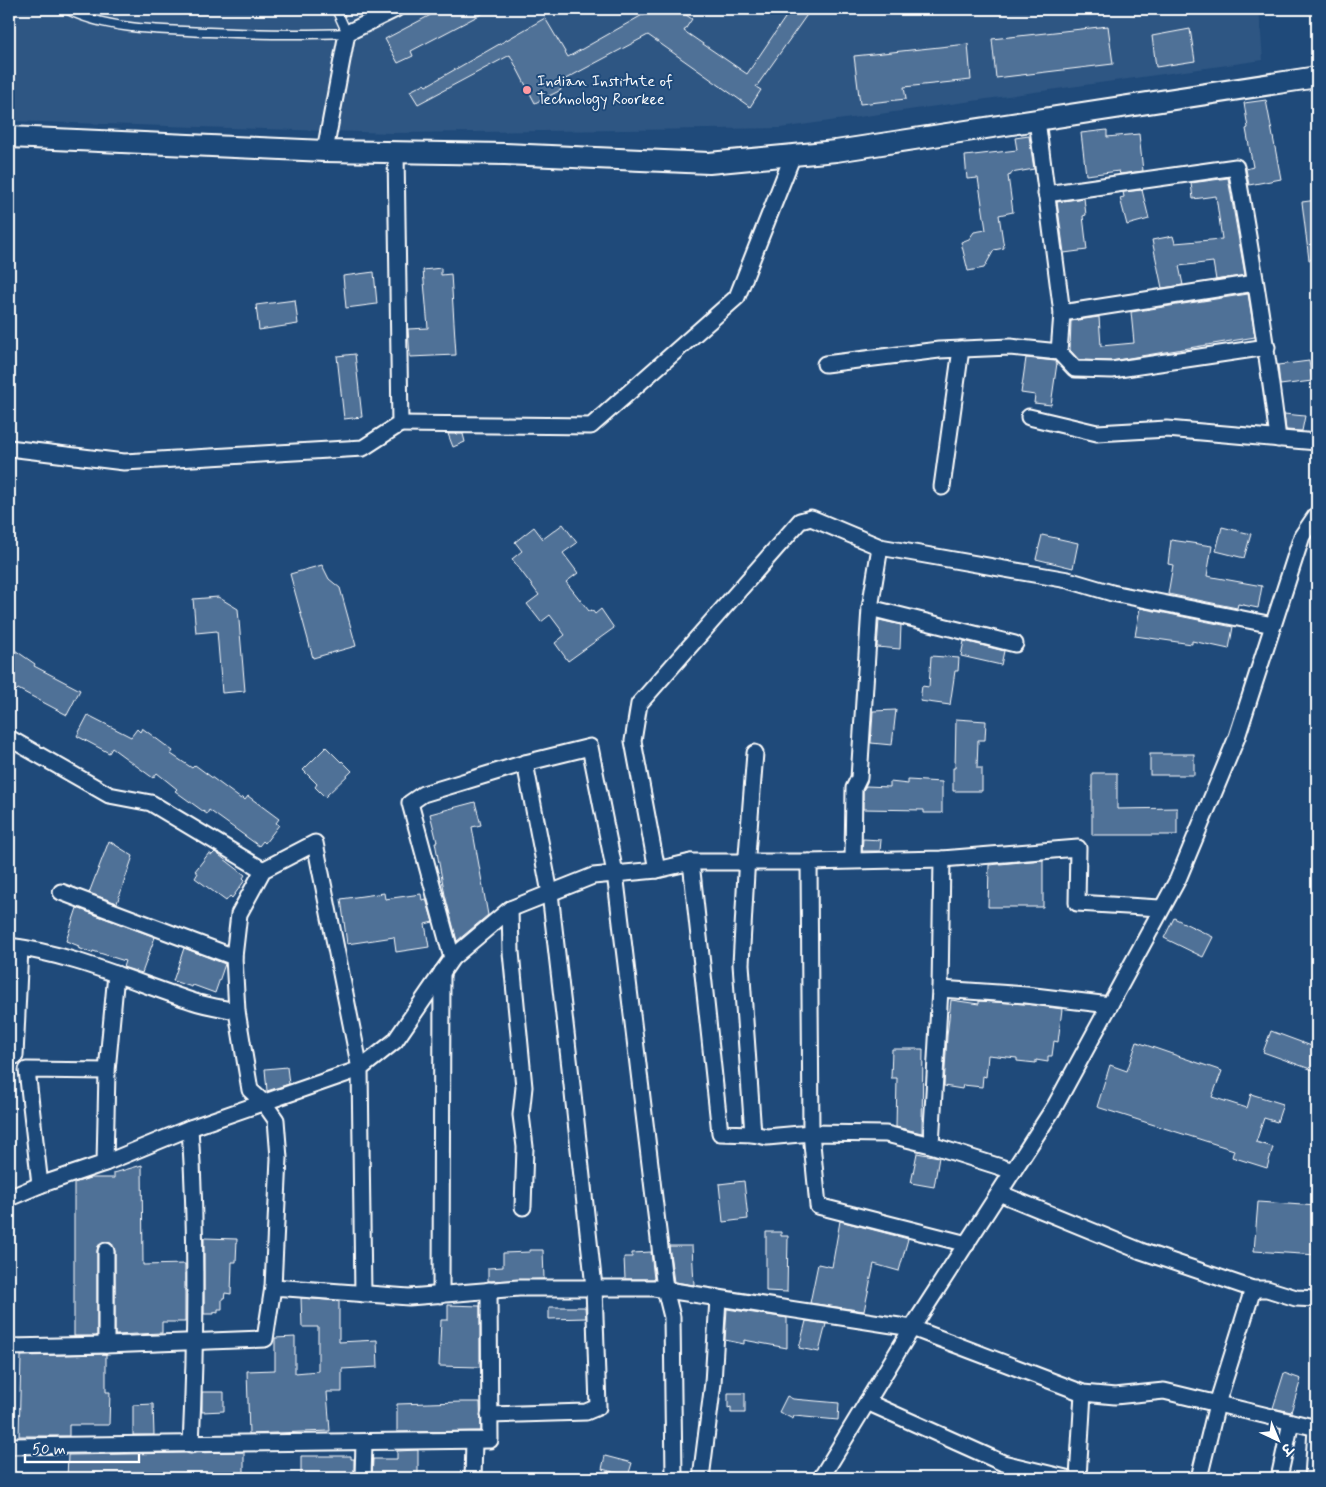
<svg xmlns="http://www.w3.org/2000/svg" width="1326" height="1487" font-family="Mynerve,'Playpen Sans Deva',sans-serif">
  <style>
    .built { fill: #2e5683 }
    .building { fill: #507197; stroke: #fff }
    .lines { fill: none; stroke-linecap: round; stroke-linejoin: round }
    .lane-casing { stroke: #fff; stroke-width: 11 }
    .street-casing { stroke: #fff; stroke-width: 19 }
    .secondary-casing { stroke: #fff; stroke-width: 24 }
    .lane { stroke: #1f4a7a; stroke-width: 8 }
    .street { stroke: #1f4a7a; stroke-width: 15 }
    .secondary { stroke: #1f4a7a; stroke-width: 20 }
    .poi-dot { fill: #ff9aa2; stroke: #1f4a7a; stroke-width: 2 }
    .labels { text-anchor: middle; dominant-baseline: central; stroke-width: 4; stroke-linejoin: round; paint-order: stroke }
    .poi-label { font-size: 16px; fill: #fff; stroke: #1f4a7a; text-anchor: start }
  </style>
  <rect width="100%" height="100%" fill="#1f4a7a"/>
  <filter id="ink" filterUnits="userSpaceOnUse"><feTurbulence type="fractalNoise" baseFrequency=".02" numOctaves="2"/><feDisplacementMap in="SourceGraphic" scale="10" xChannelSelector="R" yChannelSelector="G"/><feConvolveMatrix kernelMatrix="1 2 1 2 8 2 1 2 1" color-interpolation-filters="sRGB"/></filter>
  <g filter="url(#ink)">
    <path class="built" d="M9,9h1250l4,51 -483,68 -388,5 -383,-12z"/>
    <g class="building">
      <path d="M442,9h49l-80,42 2,5 -15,7 -13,-24z"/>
      <path d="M653,9h24l15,10 -8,12 63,43 44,-65h20l-55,78 5,3 -11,17 -102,-72 -90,48 3,7 -26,13 -25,-48 -92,49 -8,-13 14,-7 2,2 119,-68 23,39z"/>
      <path d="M1108,26l5,38 -117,14 -4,-39z"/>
      <path d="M1190,29l5,32 -39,6 -4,-31z"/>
      <path d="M968,44l3,36 -67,7 2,12 -46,5 -6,-48z"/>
      <path d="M1266,100l15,79 -32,6 -3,-16 7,-2 -7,-38 2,-1 -4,-25z"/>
      <path d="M1107,130v7l32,-3 4,37 -23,3 -1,-3 -33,4 -5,-42z"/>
      <path d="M1029,136l5,33 -23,4v2l-3,1 5,36 -14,3 5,33 -10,2 -10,18 -16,3 -7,-29 8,-3 5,-7 12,-2 -8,-52 -11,1 -2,-23 52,-6 -2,-12z"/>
      <path d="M1228,178l17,97 -29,5 -3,-18 -34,4 4,19 -21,3 -10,-48 21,-4 2,7 47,-4 -6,-43 -23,3 -2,-16z"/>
      <path d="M1142,190l7,29 -22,6 -7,-27 4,-1 -1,-5z"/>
      <path d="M1084,198l2,17 -3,1 4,34 -23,3 -7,-51z"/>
      <path d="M1317,200v59l-8,1 -7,-58z"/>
      <path d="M441,268v7l10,-1 5,81 -46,2 -2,-28 20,-1 -5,-58z"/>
      <path d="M374,272l3,32 -31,4 -3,-32z"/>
      <path d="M1248,294l7,43 -144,24 -32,-1 -9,-10 1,-29 28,-4 2,29 33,-3 -3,-31z"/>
      <path d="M295,300l3,24 -39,6 -3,-25z"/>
      <path d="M355,354l7,63 -18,2 -7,-63z"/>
      <path d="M1026,358l29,3 2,2 -6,42 -17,-2 1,-8 -14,-2z"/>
      <path d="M1309,361l3,20 -32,4 -2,-20z"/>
      <path d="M1284,414l21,2 -3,15 -16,-1z"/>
      <path d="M448,434h15l2,8 -12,5z"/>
      <path d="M563,524l14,19 -14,10 15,20 -12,9 23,29 3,-1 3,4 6,-5 13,19 -46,33 -13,-18 10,-8 -15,-20 -9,7 -14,-18 12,-9 -27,-36 10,-8 -7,-9 19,-15 9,12z"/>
      <path d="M1222,527l29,7 -7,24 -28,-7z"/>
      <path d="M1042,535l36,8 -5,25 -37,-9z"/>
      <path d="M1171,540l41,6 -5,30 55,10 -4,22 -20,-4 -1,4 -69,-14 5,-29 -5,-1z"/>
      <path d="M322,565l7,14 11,9 16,58 -43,12 -23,-84z"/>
      <path d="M218,597l20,12 7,82 -23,2 -5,-62 -21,2 -3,-34z"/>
      <path d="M1140,608l93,19 -4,22 -37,-8v3l-57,-8z"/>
      <path d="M879,620l22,5 -1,24 -23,-2z"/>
      <path d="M964,641l40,10 -3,14 -40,-9z"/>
      <path d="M9,646l26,18 -1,2 46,24 -13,25 -49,-26 -2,2 -7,-5z"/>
      <path d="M931,656l28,2 -1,13h-3l-5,34 -30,-4 2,-15 7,1z"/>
      <path d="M896,710l-4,35 -21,-2 2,-32z"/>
      <path d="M88,715l43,22 6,-8 3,3 2,-4 31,23 -2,3 21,14 3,-3 46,34 1,-2 3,3 3,-4 31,23 -3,4 3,2 -14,18 -2,-2 -4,5 -50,-36 -2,4 -32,-23 2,-2 -20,-16 -4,5 -41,-30 -3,5 -32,-17z"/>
      <path d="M956,719l30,2 -1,19h-7l-1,28h5v23h-29v-23h2z"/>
      <path d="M326,747l15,15 1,-1 10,10 -27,26 -10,-10 2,-3 -14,-14z"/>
      <rect x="1150" y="754" width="44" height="21"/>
      <path d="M1092,773h25v36l60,-1v27h-85z"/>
      <path d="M908,780l34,2v31h-18v-3l-61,-1v-19l3,-4 24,1v-5l18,2z"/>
      <path d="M475,802l6,23 -9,2 16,88 -31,26 -12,-46 -10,-53h2l-7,-28z"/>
      <path d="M863,839l18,1 -1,11h-18z"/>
      <path d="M109,841l24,15 -16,47 -28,-10z"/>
      <path d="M215,852l30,23 -2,3 2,2 -13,18 -2,-2 -4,5 -31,-23 3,-5 -3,-2 14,-18 3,2z"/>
      <path d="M1043,860v47h-55l1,-42z"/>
      <path d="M384,893l1,6 36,-5 1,6 4,-1 7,23 -8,2 4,23 -33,5 -2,-15 -47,7 -6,-45z"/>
      <path d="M77,908l78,29 -13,36 -19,-6 2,-6 -32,-10 -1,2 -14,-5 1,-2 -13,-5z"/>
      <path d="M1174,918l39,19 -10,20 -39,-19z"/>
      <path d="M184,948l41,16 -10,29 -22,-8 -1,2 -19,-6z"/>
      <path d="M951,1000l28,4v-3l46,3 37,5 -4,33 -4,-1 -2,15h-4v6l-12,-2v3l-19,-2v-3l-29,-3 -2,22 -3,-1 -1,11 -19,-2 -1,4 -18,-3 3,-50z"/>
      <path d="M1271,1031l46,17v9l-4,13 -50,-18z"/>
      <path d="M1137,1042l85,29 -10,26 35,11 4,-14 32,10 -6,18 -13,-4 -8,24 17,5 -6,21 -35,-11 2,-7 -137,-43 13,-42 17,6z"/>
      <path d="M892,1049h31l-1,84 -26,-6 1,-49h-6z"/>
      <path d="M287,1067l2,17 -22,7 -2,-22z"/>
      <path d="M917,1153l22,4 -5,30 -23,-4z"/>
      <path d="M142,1165l1,100 42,-1v58h-23v11l-47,2v-84l-4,-8 -5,-1 -8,4 -1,5v85h-23v-153l16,-5h24v-5z"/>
      <path d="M744,1181l4,38 -25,3 -4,-38z"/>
      <path d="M1258,1202l59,4v49l-63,-4z"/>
      <path d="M840,1221l68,18 -9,32 -25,-7 -10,47 -54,-8 8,-39 14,3z"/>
      <path d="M766,1232h15v4h7l-1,56 -21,-1z"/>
      <path d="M204,1238l33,1 -1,23h-4l-1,32 -6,-1 -1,6h-2v10h-4v4l-4,-1v2h-10z"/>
      <path d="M669,1246h23l2,39 -20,-3z"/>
      <path d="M530,1250h13l1,29 -56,2v-13l15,-1v-14l27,-1z"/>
      <path d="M651,1252l3,27h-29l-1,-22h8v-4z"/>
      <path d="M301,1298l38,3v41l38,-2 1,27 -36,2v23h-15l3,39 -81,3 -2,-63 28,-1v-32l20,-1v36l23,-2v-44h-16z"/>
      <path d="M448,1305l32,1v61l-41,-1 2,-46h7z"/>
      <path d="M549,1307h36l1,11 -37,1z"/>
      <path d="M727,1309l60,9v30l-43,-8v4l-19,-4z"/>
      <path d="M806,1321l20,3 -7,28 -20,-4z"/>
      <path d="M106,1354v38h4l-1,33h-40v11h-50l2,-80z"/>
      <path d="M1284,1373l17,6 -10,33 -18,-4z"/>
      <path d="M202,1392h22v19l-22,1z"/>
      <path d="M728,1393h17v20h-14v-6l-3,1z"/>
      <path d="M787,1396l6,3 46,4 -1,17 -44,-4 -1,3 -14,-7z"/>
      <path d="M461,1402h19l1,29 -84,1v-28z"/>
      <path d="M153,1404l1,31h-21v-30z"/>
      <path d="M418,1450v28h-46l1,-19h24v-8z"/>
      <path d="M244,1452v26h-177l1,-23z"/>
      <path d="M301,1456h50v3h3v19h-53z"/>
      <path d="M605,1456l27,7 -4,13 -26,-7z"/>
    </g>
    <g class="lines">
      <defs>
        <path id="lane" d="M66,9c40,21 98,21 143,23 46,2 91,3 138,1l-11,-24"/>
        <g id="street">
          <path d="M1037,120l25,193 -3,39"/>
          <path d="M325,151l22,-118 49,-24"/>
          <path d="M1046,194l190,-27c16,90 31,181 42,272"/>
          <path d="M1062,313l193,-30"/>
          <path d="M825,364l114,-14 71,-3 49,5 16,17 37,1 155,-23"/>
          <path d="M1029,417l68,16 70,-4 150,13"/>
          <path d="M400,424l191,2 146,-129 56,-142"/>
          <path d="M9,448l115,14 239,-14 37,-24 -4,-272"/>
          <path d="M942,487l19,-138"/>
          <path d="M870,608l145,36"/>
          <path d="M9,738l100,57 42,8 112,67"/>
          <path d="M942,859l-2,130 -9,156 82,26"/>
          <path d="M853,860l1,-72 5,-10 11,-170 10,-61"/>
          <path d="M691,862l29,271 33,1 14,3 44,-4 75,1 45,11"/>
          <path d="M809,862l2,271 7,73 149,38"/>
          <path d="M657,870l-24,-129 6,-37 161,-183 11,-3 69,29 188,33 44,13 161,32"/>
          <path d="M61,892l173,65"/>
          <path d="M510,909l1,43 13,135 -3,28 4,32 -2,60"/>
          <path d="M9,946c63,8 122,35 183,55 14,5 30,7 45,10"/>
          <path d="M452,958l-42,-155 13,-9 102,-31 65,-16 25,126 50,416 7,28 2,161"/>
          <path d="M940,989l86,6 84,10"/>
          <path d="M15,1056l5,-108"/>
          <path d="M190,1128c7,106 6,211 1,317"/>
          <path d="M753,1134l-12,-170 6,-109 8,-102"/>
          <path d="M105,1163l2,-92 9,-97"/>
          <path d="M40,1185l-13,-115 80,1"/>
          <path d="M999,1193l142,58 112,38h14l29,9 21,1"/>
          <path d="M9,1198l31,-13 65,-22 85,-35 170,-59 -45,-226 -52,27 -24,44 -5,43 3,54 13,79 14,13 12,17 3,38 -6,129"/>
          <path d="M363,1294l-3,-225 35,-28 57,-83 58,-49 83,-33 64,-6 34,-8h118l133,-3 136,-11 -1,55 83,5"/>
          <path d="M441,1295l1,-323"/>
          <path d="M106,1345v-94"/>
          <path d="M9,1347l97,-2 159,-6 8,-52 136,10 110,-9h135l258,40 171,65 32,3 49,-5 153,37"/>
          <path d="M867,1402l136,61 63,15"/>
          <path d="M489,1415l97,-3 12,-5 -4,-120 -22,-202 -22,-192 -25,-130"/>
          <path d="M9,1446l481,-6 -1,-150"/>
          <path d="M363,1478l1,-36"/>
          <path d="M473,1478l1,-37"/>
          <path d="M701,1478l12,-95 5,-85"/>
          <path d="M821,1478l91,-150 143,-222 123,-227 59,-142 65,-201 15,-22"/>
          <path d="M1078,1478l5,-85"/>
          <path d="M1199,1478l18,-74 36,-115"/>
          <path d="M1279,1478l12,-56"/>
          <path d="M1313,1478l3,-50"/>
        </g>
        <path id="secondary" d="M9,137l316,14 180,3 204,9 127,-12 481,-74"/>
      </defs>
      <use href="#lane" class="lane-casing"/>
      <use href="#street" class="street-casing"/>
      <use href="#secondary" class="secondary-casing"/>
      <use href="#lane" class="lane"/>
      <use href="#street" class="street"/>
      <use href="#secondary" class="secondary"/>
    </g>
  </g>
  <circle class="poi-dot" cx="527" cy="90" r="5"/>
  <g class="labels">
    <g class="poi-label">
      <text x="537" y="81">Indian Institute of<tspan x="537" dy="18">Technology Roorkee</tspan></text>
    </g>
  </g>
  <rect width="1326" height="1487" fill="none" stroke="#1f4a7a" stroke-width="30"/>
  <rect x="15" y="15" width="1296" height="1457" fill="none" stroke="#fff" stroke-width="2" filter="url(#ink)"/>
  <g transform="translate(1278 1440) rotate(136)" stroke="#1f4a7a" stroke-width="4" paint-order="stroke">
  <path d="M0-4L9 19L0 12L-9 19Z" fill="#ffffff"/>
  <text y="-8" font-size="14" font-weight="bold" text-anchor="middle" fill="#ffffff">उ</text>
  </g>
  <path d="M25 1454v8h114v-8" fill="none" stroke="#ffffff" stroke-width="2.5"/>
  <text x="32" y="1454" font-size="15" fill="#ffffff" stroke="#1f4a7a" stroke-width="4" paint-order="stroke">50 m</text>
</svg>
